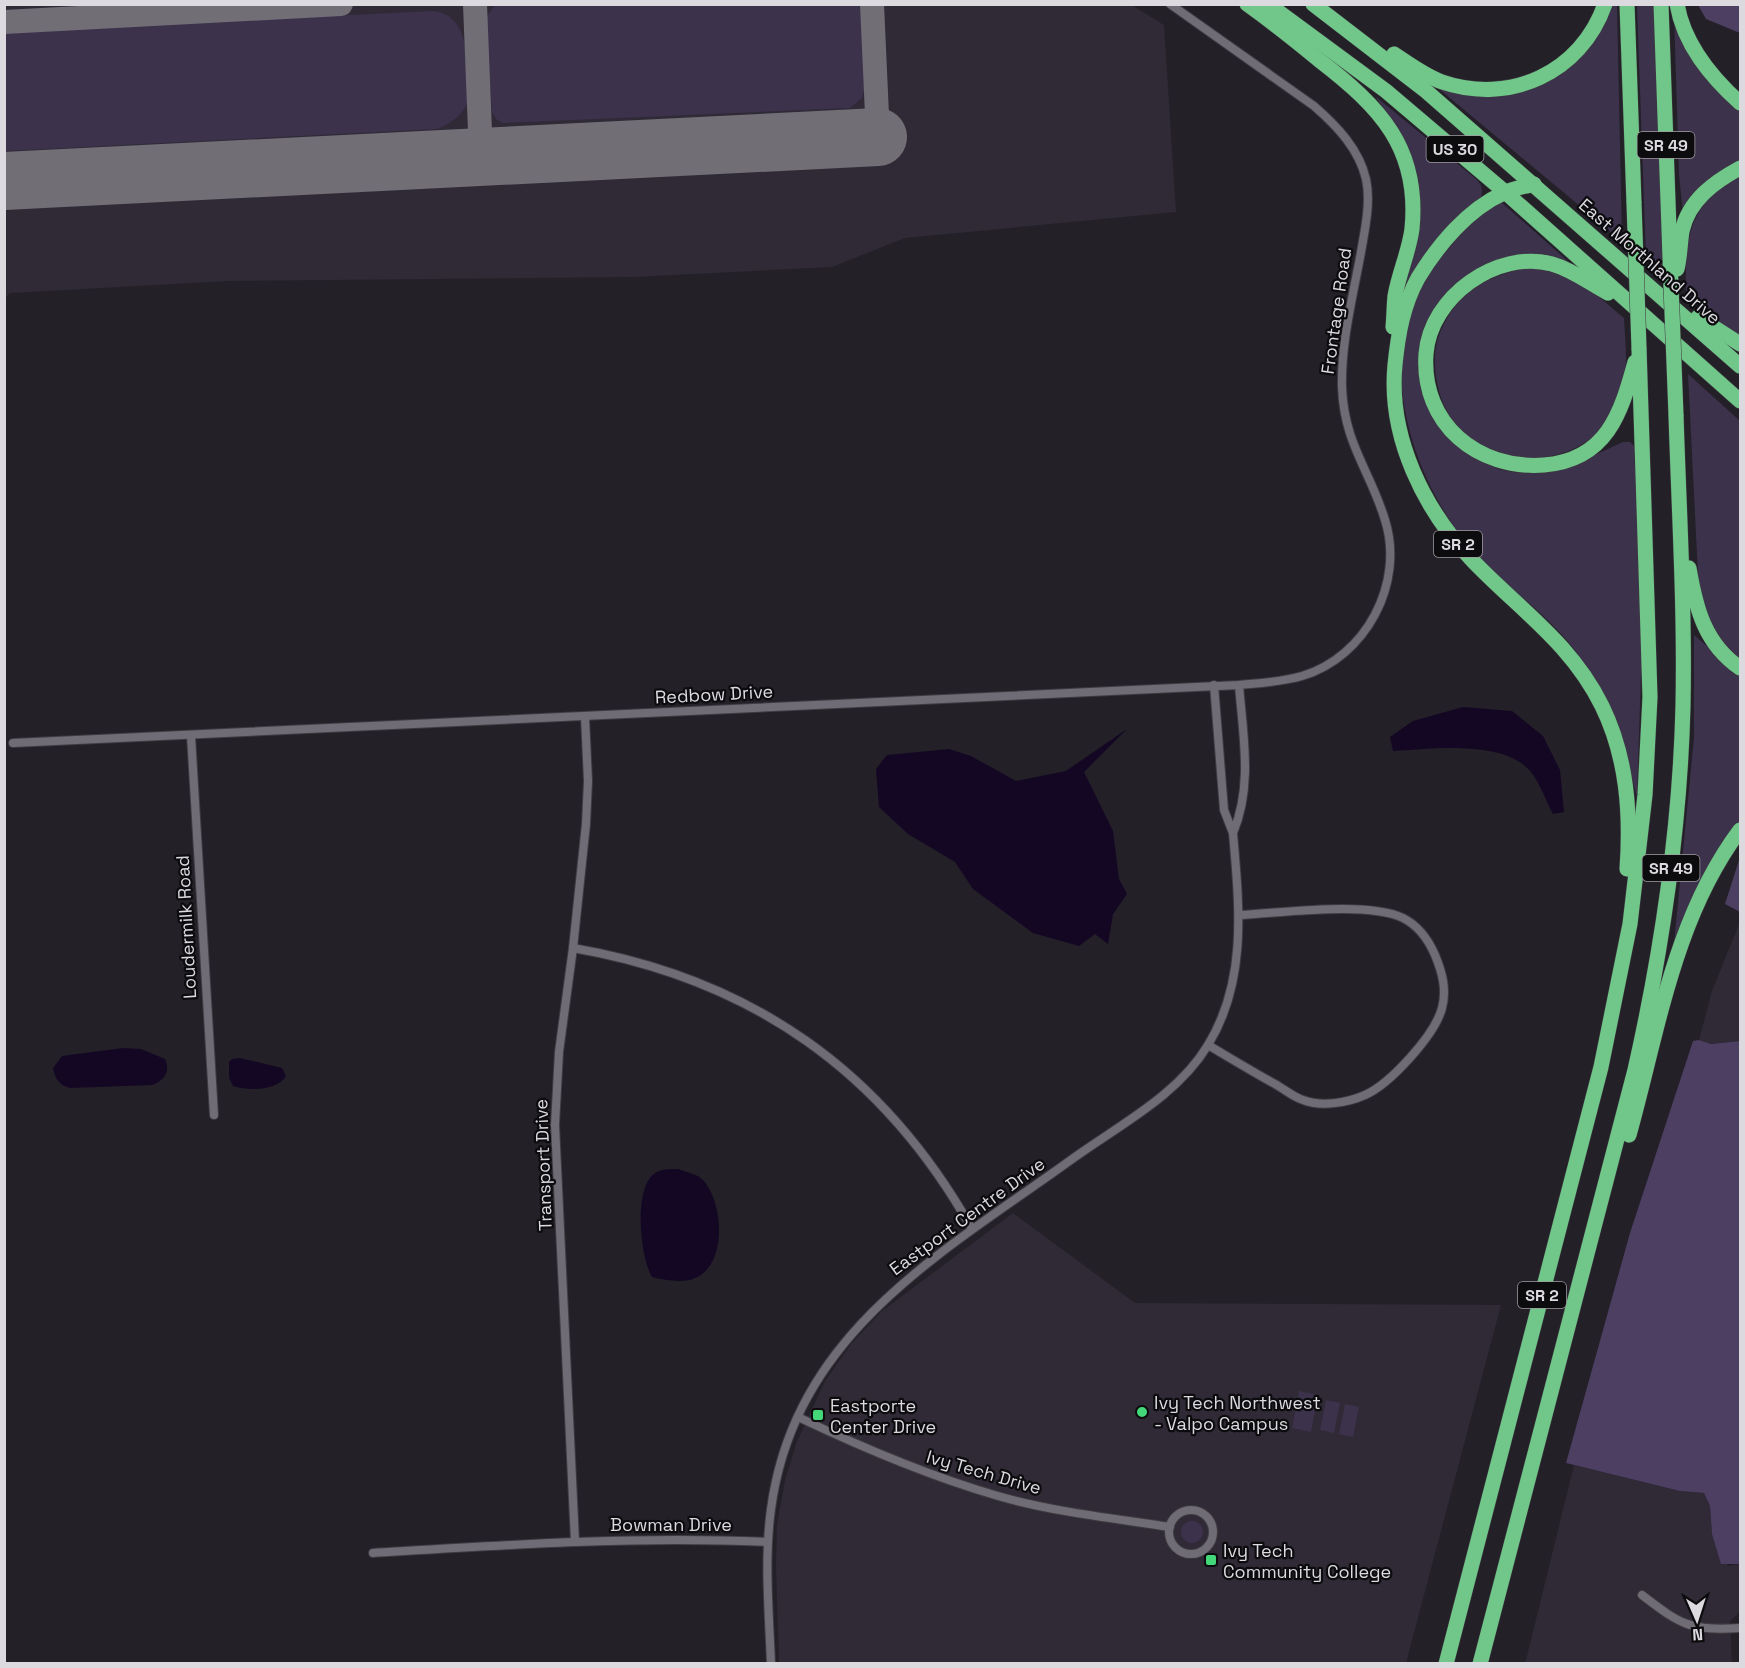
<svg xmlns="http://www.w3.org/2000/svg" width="1745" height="1668" font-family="'Space Grotesk',sans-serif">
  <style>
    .built { fill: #2f2a36 }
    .green { fill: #3c324c }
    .forest { fill: #4d3f62 }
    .water { fill: #140724 }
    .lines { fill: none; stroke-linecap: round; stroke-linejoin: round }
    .taxiway { stroke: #716e76; stroke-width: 24 }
    .runway { stroke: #716e76; stroke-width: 58 }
    .street-casing { stroke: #3e3c42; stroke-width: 10 }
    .highway-casing { stroke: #3e3c42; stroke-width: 16 }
    .street { stroke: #706c76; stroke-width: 8 }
    .highway { stroke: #71c689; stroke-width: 15 }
    .highway-bridge-casing { stroke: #3e3c42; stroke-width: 16; stroke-linecap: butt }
    .highway-bridge { stroke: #71c689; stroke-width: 15 }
    .poi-dot { fill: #44d77a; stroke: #0c0b0e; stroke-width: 2 }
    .labels { text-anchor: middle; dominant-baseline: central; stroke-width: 4.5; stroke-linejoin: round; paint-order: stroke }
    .shield { fill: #0c0b0e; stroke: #9e9ca0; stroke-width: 1.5 }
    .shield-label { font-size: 16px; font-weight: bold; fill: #dcdadf }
    .street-label { font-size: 18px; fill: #dcdadf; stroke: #0c0b0e }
    .poi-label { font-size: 18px; fill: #dcdadf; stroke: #0c0b0e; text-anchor: start }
  </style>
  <rect width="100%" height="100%" fill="#232028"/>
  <g class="built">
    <path d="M1130,4l34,21 12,187 -271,26 -73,29 -197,10 -407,4 -218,12 -5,5v-293z"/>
    <path d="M1740,922v119l-29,3 -12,-4 13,-49z"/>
    <path d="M1013,1213l122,90 366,2 -95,358 -627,1 -3,-98 1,-42 8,-44 11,-36 29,-63 26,-37 31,-33z"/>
    <path d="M1574,1465l106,26 24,2 6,13 2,28 16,32 12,-2v48l-10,9 2,42 -207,1z"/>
  </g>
  <g class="green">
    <path d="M496,4l366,1 2,85 -2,8 -12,10 -347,15 -7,-4 -4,-7 -6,-85v-10z"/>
    <path d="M1611,5h6l5,236 -189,-157c22,0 90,6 106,0 36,-12 61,-46 72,-79z"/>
    <path d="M1637,5h17l9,269 -17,-16z"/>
    <path d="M433,11c33,4 33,37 34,63 1,10 4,23 -1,32 -7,12 -16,17 -28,23l-433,22v-119z"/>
    <path d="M1674,13l66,97v51l-57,52 -4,-38z"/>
    <path d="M1375,96l101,83c6,6 7,10 5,19 -38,30 -57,51 -77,95l13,-62 -20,-103z"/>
    <path d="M1740,176v160l-16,-7 -38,-35c-1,-54 1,-90 54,-118z"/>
    <path d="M1501,202l69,61 -25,-5 -97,35 -25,92c10,14 45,68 56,74 47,31 100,3 144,-17h7l4,4 8,196 -5,155c-13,-47 -25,-93 -53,-134 -30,-46 -79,-75 -114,-116 -65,-76 -101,-209 -31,-293 17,-20 40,-39 62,-52z"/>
    <path d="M1526,268c50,5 61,19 98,50 1,21 4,43 0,64 -17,101 -169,102 -187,0 -4,-20 -3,-40 7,-58 17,-34 45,-48 82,-56z"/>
    <path d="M1688,374l52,47v240l-26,-24 -15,-43z"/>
    <path d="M1694,635l46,39v148l-26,37 -41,95 21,-216z"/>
    <path d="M1299,1391l19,4 -7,37 -19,-4z"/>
    <path d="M1326,1400l14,3 -6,30 -14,-3z"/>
    <path d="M1345,1404l14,3 -6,30 -14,-3z"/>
    <circle cx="1192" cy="1532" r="11"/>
  </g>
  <g class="forest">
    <path d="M1698,5h42v28l-34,-14z"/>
    <path d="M1740,857v55l-15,-8z"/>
    <path d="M1699,1040l12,4 29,-3v523h-19l-9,-30 -2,-28 -6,-13 -24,-2 -114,-28 64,-230 63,-192z"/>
  </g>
  <g class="water">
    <path d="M1463,707l49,4 31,25 17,34 4,42 -11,2c-7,-13 -13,-31 -22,-42 -27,-33 -100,-23 -138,-21l-3,-14 23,-16z"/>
    <path d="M1127,729l-43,43 29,59 6,48 8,15 -14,20 -5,30 -13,-10 -16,12 -46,-13 -60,-44 -18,-27 -47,-28 -29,-27 -3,-38 11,-14 62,-6 22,7 45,25 50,-10z"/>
    <path d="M123,1048l18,1 24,10c6,12 -1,22 -13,26l-82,3c-11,-3 -15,-9 -17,-20l9,-12z"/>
    <path d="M240,1058l42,10 4,8c-9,15 -37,15 -53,10l-4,-8v-16l3,-3z"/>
    <path d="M678,1169c8,3 20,5 25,11 21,23 25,87 -10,99 -13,4 -28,1 -41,-2 -12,-19 -19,-90 3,-104 6,-4 16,-4 23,-4z"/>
  </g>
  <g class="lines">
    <g class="taxiway">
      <path d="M475,4l6,153"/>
      <path d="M872,4l6,133"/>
      <path d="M4,22l337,-18"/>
    </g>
    <path class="runway" d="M4,181l874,-44"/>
    <defs>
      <g id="street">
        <path d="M1214,685l10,125 9,23c20,-48 10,-97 6,-148"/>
        <path d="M191,736l23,379"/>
        <path d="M13,743l1226,-58c21,-2 43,-3 63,-9 64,-19 103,-93 83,-156 -15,-50 -41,-76 -43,-133 -1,-45 11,-91 19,-135 4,-23 10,-50 5,-73 -7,-30 -29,-53 -52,-73l-144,-102"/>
        <path d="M573,948c179,31 310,123 399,281"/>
        <path d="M1208,1045c22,13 45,27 67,39 9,5 18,13 28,16 18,7 44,3 62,-5 25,-11 70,-60 77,-87 5,-19 0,-36 -7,-53 -7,-16 -16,-29 -32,-37 -36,-17 -121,-5 -163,-3"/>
        <path d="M798,1417c65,31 131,59 200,79 56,16 114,22 172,31"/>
        <circle cx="1191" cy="1532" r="22"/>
        <path d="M575,1541l-20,-416 4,-73 14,-104 13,-124 2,-43 -3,-64"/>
        <path d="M373,1553c132,-8 262,-17 394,-11"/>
        <path d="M1642,1595c39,30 48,36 98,33"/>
        <path d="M771,1664c-2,-52 -7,-104 0,-155 24,-178 173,-257 304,-352 46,-33 103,-62 133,-112 40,-65 31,-141 25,-212"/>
      </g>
      <g id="highway">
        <path d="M1247,4c25,18 49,37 72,56 61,47 101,88 93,169 -3,23 -13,44 -17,67 -1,10 -1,21 -2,31"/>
        <path d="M1268,4l118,87 119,101 235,209"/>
        <path d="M1313,4l113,87 314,275"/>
        <path d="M1627,4l7,199"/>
        <path d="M1661,4l10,282"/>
        <path d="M1677,4c7,41 34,73 63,99"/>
        <path d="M1394,54c15,10 31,22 48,28 68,23 139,-9 163,-78"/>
        <path d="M1534,184c-10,3 -21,4 -30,9 -36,16 -66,52 -86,85 -15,27 -20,57 -23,87 -7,72 29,145 78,196 46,48 98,82 129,145 25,51 29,107 25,163"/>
        <path d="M1677,269c3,-12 3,-25 5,-38 7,-31 32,-49 58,-63"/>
        <path d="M1608,293c-19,-10 -35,-23 -56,-29 -55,-15 -122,33 -126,90 -5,70 52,116 118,111 63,-5 77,-52 91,-103"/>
        <path d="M1698,317l42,27"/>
        <path d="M1689,568c7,41 16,76 51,100"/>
        <path d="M1629,1135c29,-104 45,-217 111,-305"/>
        <path d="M1446,1664l155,-597 29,-143 15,-129 5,-98 -11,-349"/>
        <path d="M1480,1664l155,-594c27,-120 45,-241 48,-364 2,-97 -4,-194 -7,-291"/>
      </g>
    </defs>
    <use href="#street" class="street-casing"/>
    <use href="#highway" class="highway-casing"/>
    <use href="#street" class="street"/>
    <use href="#highway" class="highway"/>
    <defs>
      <g id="highway-bridge">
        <path d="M1634,203l5,145"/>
        <path d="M1671,286l5,129"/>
      </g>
    </defs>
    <use href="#highway-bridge" class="highway-bridge-casing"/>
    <use href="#highway-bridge" class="highway-bridge"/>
  </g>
  <g class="poi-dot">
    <circle cx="1142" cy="1412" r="6"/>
    <rect x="812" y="1409" width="12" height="12" rx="3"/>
    <rect x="1205" y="1554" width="12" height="12" rx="3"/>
  </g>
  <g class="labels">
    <g class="shield">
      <rect x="1637.5" y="132" width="57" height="26" rx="4.5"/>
      <rect x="1426.5" y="136" width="57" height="26" rx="4.5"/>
      <rect x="1434" y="531" width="48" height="26" rx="4.5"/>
      <rect x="1642.5" y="855" width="57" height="26" rx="4.5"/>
      <rect x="1518" y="1282" width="48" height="26" rx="4.5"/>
    </g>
    <g class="shield-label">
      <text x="1666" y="145">SR 49</text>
      <text x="1455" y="149">US 30</text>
      <text x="1458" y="544">SR 2</text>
      <text x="1671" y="868">SR 49</text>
      <text x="1542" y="1295">SR 2</text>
    </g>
    <g class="street-label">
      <text transform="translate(1650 261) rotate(41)">East Morthland Drive</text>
      <text transform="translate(1336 311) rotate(-82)">Frontage Road</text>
      <text transform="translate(714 694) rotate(-3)">Redbow Drive</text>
      <text transform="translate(186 927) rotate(-93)">Loudermilk Road</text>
      <text transform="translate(543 1165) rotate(-92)">Transport Drive</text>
      <text transform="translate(967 1216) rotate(-36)">Eastport Centre Drive</text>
      <text transform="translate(984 1472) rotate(16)">Ivy Tech Drive</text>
      <text x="671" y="1524">Bowman Drive</text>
    </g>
    <g class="poi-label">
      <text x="1154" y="1402">Ivy Tech Northwest<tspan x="1154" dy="21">- Valpo Campus</tspan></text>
      <text x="830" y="1405">Eastporte<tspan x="830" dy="21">Center Drive</tspan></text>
      <text x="1223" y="1550">Ivy Tech<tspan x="1223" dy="21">Community College</tspan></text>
    </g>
  </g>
  <rect width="1745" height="1668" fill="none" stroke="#dcdadf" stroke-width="12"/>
  <g transform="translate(1697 1620) rotate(177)" stroke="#0c0b0e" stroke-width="4.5" paint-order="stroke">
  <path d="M0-4.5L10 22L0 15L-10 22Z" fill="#dcdadf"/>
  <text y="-9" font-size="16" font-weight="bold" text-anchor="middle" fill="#dcdadf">N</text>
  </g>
</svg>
